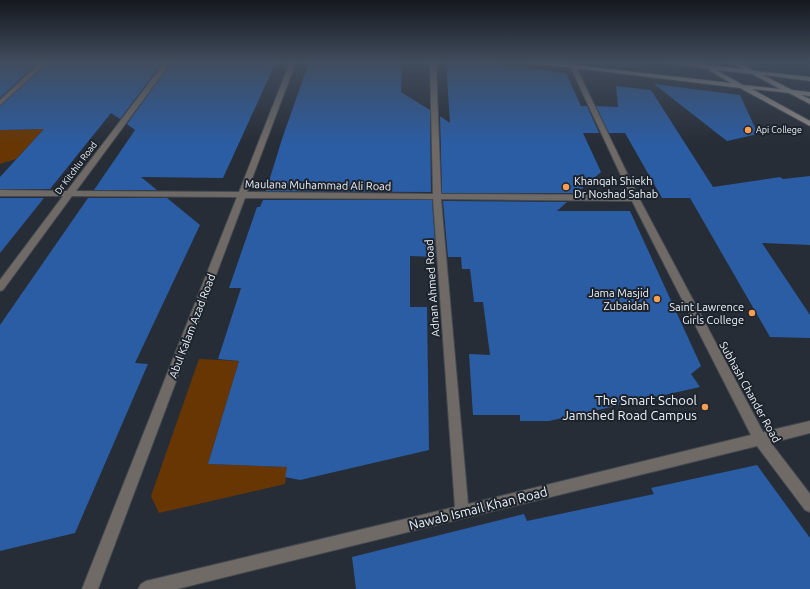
<svg xmlns="http://www.w3.org/2000/svg" width="810" height="589" font-family="Ubuntu,sans-serif">
  <style>
    .green { fill: #683602 }
    .building { fill: #2b5da4 }
    .lines { fill: none; stroke-linecap: round; stroke-linejoin: round }
    .street-casing { stroke: #434951; stroke-width: 2 }
    .secondary-casing { stroke: #434951; stroke-width: 2 }
    .street { fill: #6f6a66; fill-rule: evenodd }
    .secondary { fill: #958d87; fill-rule: evenodd }
    .poi-dot { fill: #fb9e50; stroke: #1d232c; stroke-width: 1.5 }
    .labels { text-anchor: middle; dominant-baseline: central; stroke-width: 4; stroke-linejoin: round; paint-order: stroke }
    .far-poi-label { font-size: 9px; fill: #eef3f9; stroke: #1d232c; text-anchor: start }
    .far-street-label { font-size: 9px; fill: #eef3f9; stroke: #1d232c }
    .poi-label { font-size: 11px; fill: #eef3f9; stroke: #1d232c; text-anchor: end }
    .street-label { font-size: 11px; fill: #eef3f9; stroke: #1d232c }
    .near-poi-label { font-size: 13px; fill: #eef3f9; stroke: #1d232c; text-anchor: end }
    .near-street-label { font-size: 13px; fill: #eef3f9; stroke: #1d232c }
  </style>
  <rect width="100%" height="100%" fill="#272d36"/>
  <g class="green">
    <path d="M44,129l-28,30 -16,5v-34z"/>
    <path d="M199,359l40,2 -31,103 79,3 -2,17 -126,29 -8,-17z"/>
  </g>
  <g class="building">
    <path d="M0,62h38l-38,36z"/>
    <path d="M49,62h114l-43,57 -9,-6 -61,76h-50v-12l44,-48 -44,1v-24z"/>
    <path d="M172,62h104l-53,116 -82,-1 16,13h-63l41,-60 -8,-6z"/>
    <path d="M309,62h93l-1,30 29,18 1,82 -165,-1 16,-52z"/>
    <path d="M446,62h31l89,11 15,33h6l12,27h-16l18,39 -24,21h-135l-2,-77 10,7z"/>
    <path d="M654,84l86,11 18,39 -31,7z"/>
    <path d="M616,86l35,4 62,97 67,-10 3,2 27,-3v69l-48,-2 48,72v23l-40,-1 -80,-139h-28l-37,-65h-16l-13,-27 22,1z"/>
    <path d="M0,198h44l-44,55z"/>
    <path d="M88,198h79l33,27 -65,138 13,1 -73,169 -75,18v-226z"/>
    <path d="M263,200h169l4,57 -26,-1v51h17l2,143 -129,30 -15,-3 2,-10 -79,-3 31,-103 -21,-2 23,-71h-12l28,-81h3z"/>
    <path d="M443,201l124,1 -10,9h73l71,155 -10,8 9,13 -151,34h-29v-6h-47l-4,-61 21,1 -7,-53h-9l-4,-33h-8l-1,-12h-13z"/>
    <path d="M757,465l53,73v51h-454l-4,-32 172,-43 3,7 127,-27 -3,-6z"/>
  </g>
  <g class="lines">
    <defs>
      <g id="street">
        <path d="M41,62h7l-48,43v-5z"/>
        <path d="M165,62h6l-95,129 163,1 51,-130h6l-49,130 186,2 -3,-132h6l5,132 189,1 -59,-127 5,-1 63,131 124,234 47,-11v12l-39,10 39,51v18l-5,-2 -48,-64 -580,143h-39l3,-5 5,-3 309,-74 -22,-308 -188,-1 -147,391h-16l155,-392 -165,-1 -69,94 -3,1v-11l63,-84h-63v-6l67,1zM441,199l191,2 119,234 -283,69z"/>
      </g>
      <path id="secondary" d="M525,62h22l184,21 -21,-12v-2l-49,-7h22l60,7 -13,-7h8l16,9 56,6v4l-47,-6 29,15 18,2v4l-9,-1 9,4v5l-21,-11 -37,-4 58,32v5l-70,-38zM716,70l36,4 28,15 -37,-4z"/>
    </defs>
    <use href="#street" class="street-casing"/>
    <use href="#secondary" class="secondary-casing"/>
    <use href="#street" class="street"/>
    <use href="#secondary" class="secondary"/>
  </g>
  <linearGradient id="sky" x2="0" y2="1"><stop stop-color="#15191e"/><stop offset="0.43" stop-color="#414c5d"/><stop offset="1" stop-color="#414c5d" stop-opacity="0"/></linearGradient>
  <rect width="810" height="145" fill="url(#sky)"/>
  <g class="poi-dot">
    <circle cx="748" cy="130" r="4"/>
    <circle cx="566" cy="187" r="4"/>
    <circle cx="657" cy="299" r="4"/>
    <circle cx="752" cy="313" r="4"/>
    <circle cx="705" cy="407" r="4"/>
  </g>
  <g class="labels">
    <g class="far-poi-label">
      <text x="756" y="130">Api College</text>
    </g>
    <g class="far-street-label">
      <text transform="translate(76 168) rotate(-53)">Dr Kitchlu Road</text>
    </g>
    <g class="poi-label">
      <text x="574" y="181" text-anchor="start">Khanqah Shiekh<tspan x="574" dy="13">Dr Noshad Sahab</tspan></text>
      <text x="649" y="293">Jama Masjid<tspan x="649" dy="13">Zubaidah</tspan></text>
      <text x="744" y="307">Saint Lawrence<tspan x="744" dy="13">Girls College</tspan></text>
    </g>
    <g class="street-label">
      <text transform="translate(318 185) rotate(1)">Maulana Muhammad Ali Road</text>
      <text transform="translate(432 288) rotate(-94)">Adnan Ahmed Road</text>
      <text transform="translate(192 326) rotate(-69)">Abul Kalam Azad Road</text>
      <text transform="translate(750 392) rotate(61)">Subhash Chander Road</text>
    </g>
    <g class="near-poi-label">
      <text x="697" y="400">The Smart School<tspan x="697" dy="15">Jamshed Road Campus</tspan></text>
    </g>
    <g class="near-street-label">
      <text transform="translate(478 508) rotate(-14)">Nawab Ismail Khan Road</text>
    </g>
  </g>
</svg>
